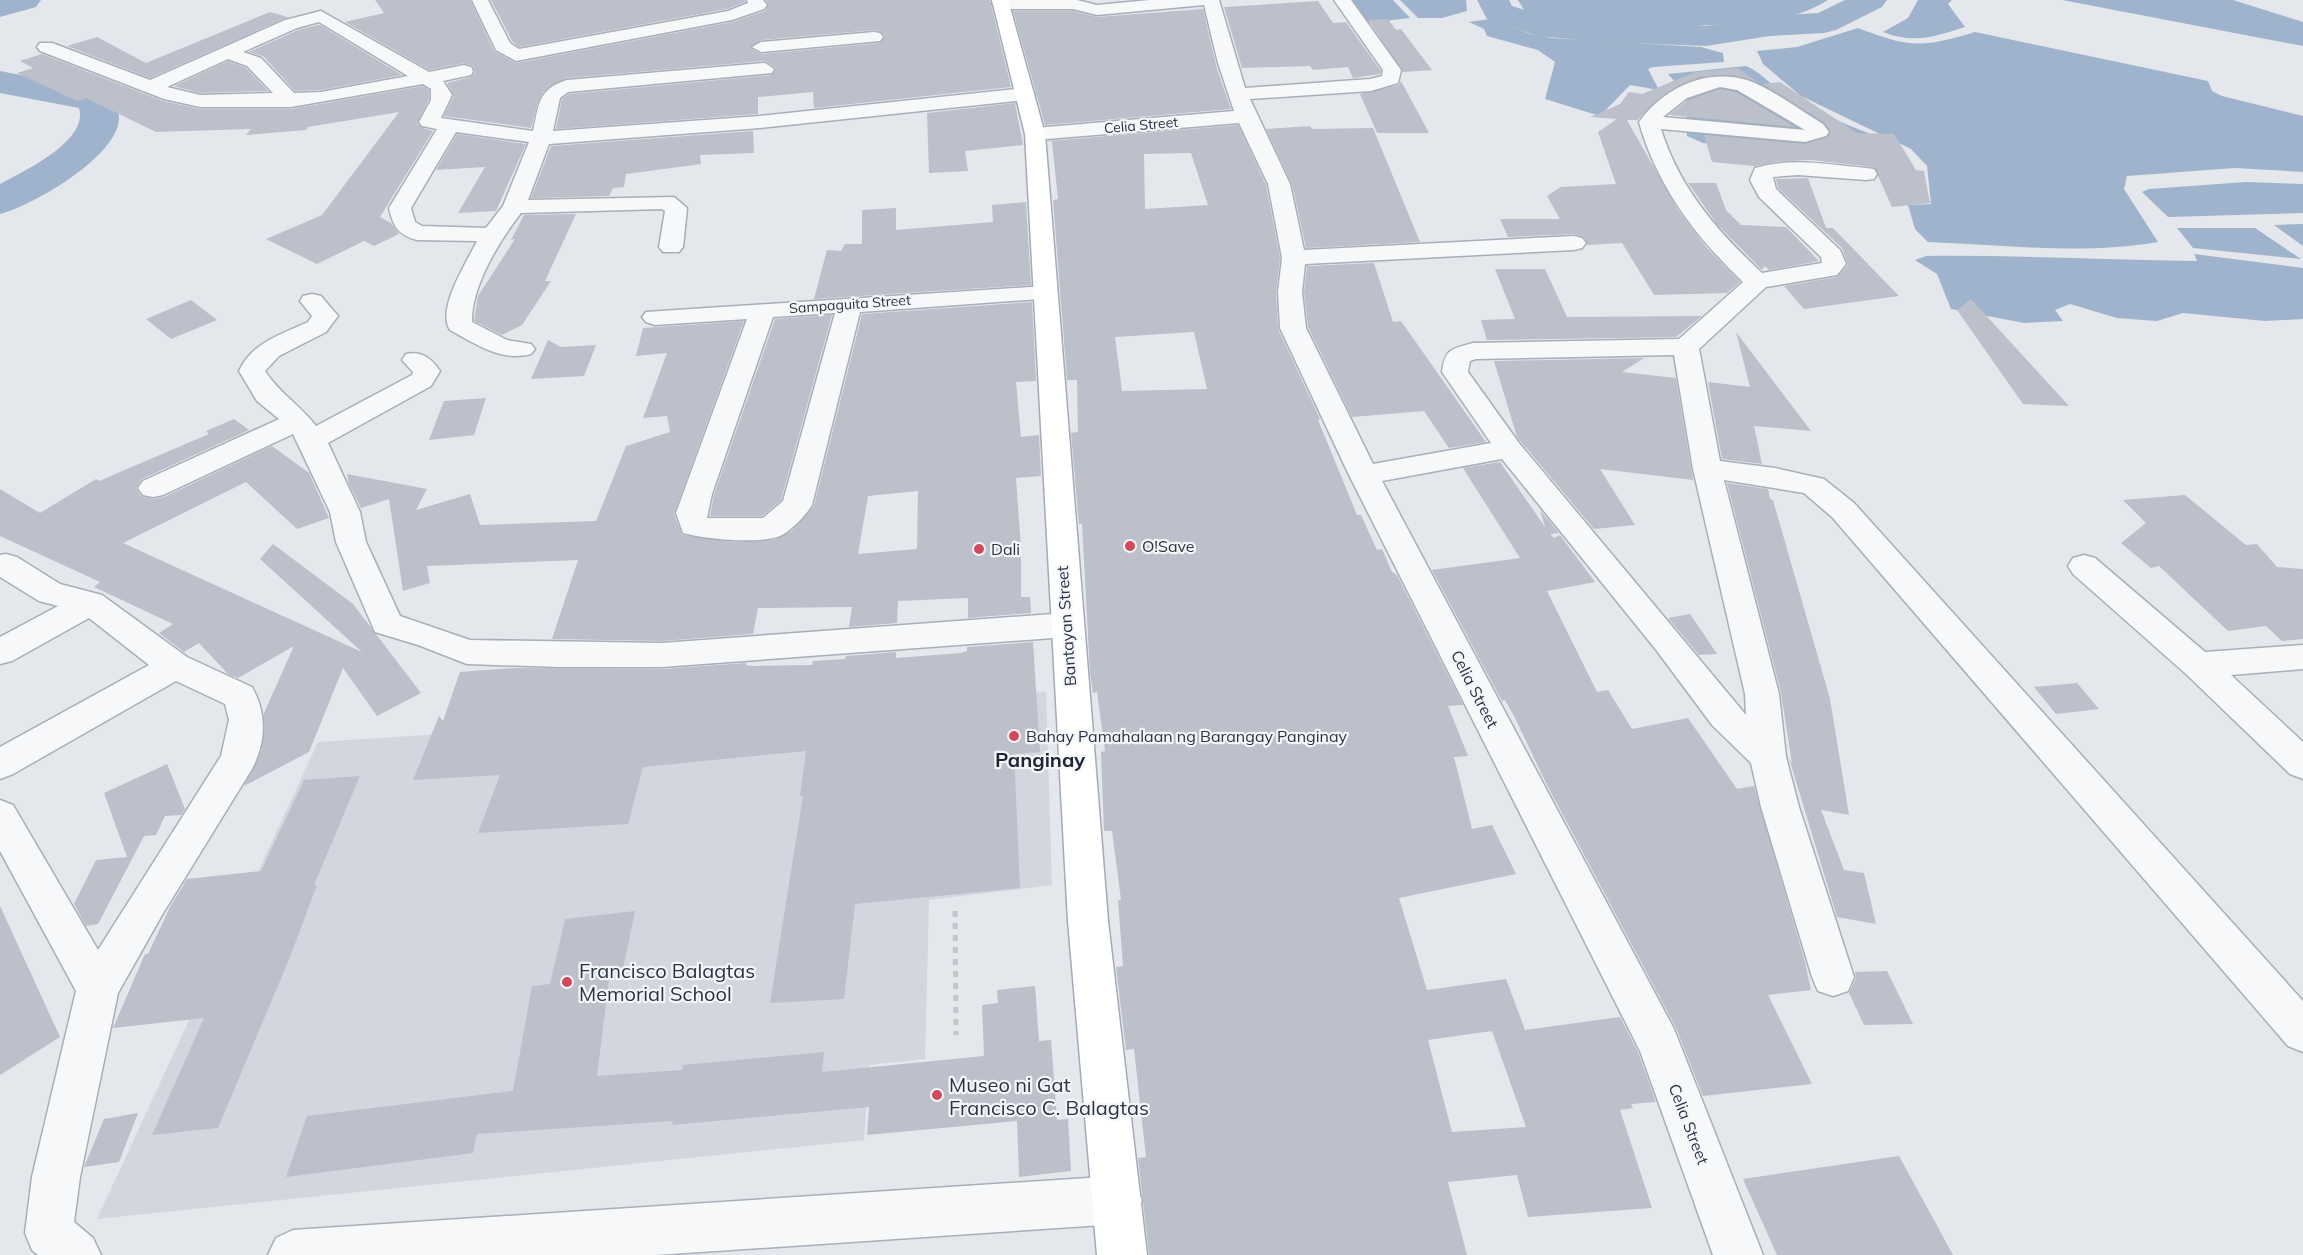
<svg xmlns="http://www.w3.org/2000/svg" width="2303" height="1255" font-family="Mulish,sans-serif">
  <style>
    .built { fill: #d2d6de }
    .water { fill: #9fb4cc }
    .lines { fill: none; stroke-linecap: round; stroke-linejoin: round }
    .river { fill: #9fb4cc; fill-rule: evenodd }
    .building { fill: #bbc0ca; fill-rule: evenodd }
    .minor-casing { stroke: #a9aeb7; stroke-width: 3 }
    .major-casing { stroke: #a3abb8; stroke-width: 3 }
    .path { stroke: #c2c5cb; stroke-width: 5; stroke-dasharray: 6 6; stroke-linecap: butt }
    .minor { fill: #f7f8fa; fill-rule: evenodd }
    .major { fill: #fff; fill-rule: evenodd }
    .poi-dot { fill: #d1495b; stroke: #f4f6f9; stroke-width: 2 }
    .labels { text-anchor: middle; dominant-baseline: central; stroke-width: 4.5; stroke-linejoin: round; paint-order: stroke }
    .far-street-label { font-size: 14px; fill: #2b3445; stroke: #f4f6f9 }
    .poi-label { font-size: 16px; fill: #2b3445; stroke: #f4f6f9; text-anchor: start }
    .street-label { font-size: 16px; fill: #2b3445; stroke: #f4f6f9 }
    .quarter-label { font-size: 20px; font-weight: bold; fill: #1d2536; stroke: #f4f6f9 }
    .near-poi-label { font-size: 20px; fill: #2b3445; stroke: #f4f6f9; text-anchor: start }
  </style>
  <rect width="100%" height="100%" fill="#e4e7ec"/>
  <path class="built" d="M1046,692l6,193 -123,15 -4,159 -56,6 -5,75 -767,79 221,-477 570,-37z"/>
  <g class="water">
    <path d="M1350,0h43l17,18 -44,5z"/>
    <path d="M1400,0h66l1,11 -25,7h-24z"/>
    <path d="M1518,0h310c-13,8 -27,14 -43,17 -44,9 -226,20 -260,-5 -2,-3 -5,-9 -7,-12z"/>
    <path d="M1918,0h34l-4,4 17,23c-32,10 -51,17 -82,5l25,-14z"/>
    <path d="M2062,0h171l70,22v24z"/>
    <path d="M1490,19l41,15 21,4 149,9 22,6 1,9 -71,5 -5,2 11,21 -29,-5 -30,31 -55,-17 10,-37 -17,-12 -51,-14 -3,-7 -15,-7z"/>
    <path d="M1858,28c53,20 63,20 117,4l233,49 4,10 10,5 81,20v56l-68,-4 -108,8 -3,13 34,53c-75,13 -154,3 -230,0l-13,-13 -7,-24 23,-1 -4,-38 -16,-17 -110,-53 -38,-32 -6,-13 40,-4z"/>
    <path d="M1746,66c16,7 24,18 37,27 28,18 62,31 93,43l-34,16 -139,-9 -16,-7 -1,-41 -18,-21z"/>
    <path d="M2246,182l57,2v29l-135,4 -26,-25 7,-3z"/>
    <path d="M2303,224v22l-29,-21z"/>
    <path d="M2177,228h78l46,31 -108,-11z"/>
    <path d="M2194,254l109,14v51l-38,2 -82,-8 -26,8 -40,-3 -47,-14 -15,6 8,11 -39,2 -73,-14 -14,-35 -22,-14 11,-4c90,-1 180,4 271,5z"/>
  </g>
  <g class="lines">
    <g class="river">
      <path d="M0,0h41l-5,7 -36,10z"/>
      <path d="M1477,0h32l3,6 31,10 163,10 64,-10 48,-3 27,-13h42l-5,7 -46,23 -12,3 -54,3 -64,10 -104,-4 -64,-6 -51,-17z"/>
      <path d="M0,71l108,21c5,7 11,17 11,26 0,38 -87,88 -119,96v-30c24,-13 89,-43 79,-76l-79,-15z"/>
    </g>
  </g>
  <g class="building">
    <path d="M375,0h95l24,51 22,12 216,-41 33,-11 4,-6 -3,-5h224l21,87 -197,21 -1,-16 -55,5v17l-202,15 6,-30 7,-5 203,-19 4,-7 -11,-7 -198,17 -24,14 -6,13 -6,23 -87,-12 10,-20 -7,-13 24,-6 4,-5 -2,-6 -9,-3 -35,7 -84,-48 39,-9zM874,30l6,1 5,5 -5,7 -119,11 -11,-6 11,-8z"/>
    <path d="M491,0h254v2l-18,7 -208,38 -7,-6z"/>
    <path d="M1318,1l15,22 13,-1 35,49 -1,3 -27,4 -5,-11 -35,3 -3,-4 -68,2 -18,-61z"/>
    <path d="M1203,9l14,60 14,40 -186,16 -32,-114h60l24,6z"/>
    <path d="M270,12l18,5 -138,61 -83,-32 30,-9 49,26z"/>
    <path d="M1388,19l8,11 5,-1 31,41 -29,2 -35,-52z"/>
    <path d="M318,25h2l82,50 -81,15 -26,1 -32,-35 -14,-4 49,-22z"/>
    <path d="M42,54l121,47 37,8h91l132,-23 6,4v9l-12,24 5,5 11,3 -53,86 11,6 8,11 -25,12 -10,-5 -47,23 -51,-25 56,-24 77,-103 -91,15 -2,3 -60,5 5,-6 -95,3 -70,-34 -9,3 -60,-28 16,-5 -13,-7z"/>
    <path d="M228,61l18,7 22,23 -68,2 -26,-7z"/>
    <path d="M1738,68l21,15 -27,-8 -32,2 -28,12 -13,9 -22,22h-10l51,90 29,38 33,34 -13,11 -73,2 -32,-52 -35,2 -3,-8 -10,-3 -66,3 -8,-18h60l-13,-23 14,-9 55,-3 -18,-52 19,-13 -27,-2 30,-13 9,-12 13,2 53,-22z"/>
    <path d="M1401,81l28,52h-52l-17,-39 39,-9z"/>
    <path d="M1780,82l77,51 37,1 22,36 8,1 6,32 -38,4 -18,-40 -63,-7 -29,1 -28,5 -42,-4 -8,-27 101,9 23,-7 3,-5 -7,-10 -62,-38z"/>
    <path d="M1720,89l16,3 59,35 -126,-12 19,-15z"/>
    <path d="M1015,103l8,42 -58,6 3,20 -39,2 -2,-60z"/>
    <path d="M1238,125l28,60 14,73 -4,34 2,37 42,90 -2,1 39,95h4l16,35 5,-1 10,23 5,3 66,130 -15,1 20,50 -14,1 18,72 20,-4 24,49 -117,24 28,92 79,-11 19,51 95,-13 18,35 18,50 -25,2 2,4 -13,2 32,98 -124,9 -11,-42 -69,7 19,73h-318l-11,-97 8,-1 -12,-108 -8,1 -10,-83 7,-1 -5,-66h3l-9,-69h-8l-3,-79 4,-1 -8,-59 -4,1 -3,-21 -8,-148h-3l-8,-91 7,-1 -1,-52h-10l-14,-180 5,-1 -6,-57 -4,-1zM1191,153l17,52 -63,4 -1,-55zM1194,332l13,57 -85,2 -7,-54zM1492,1031l34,96 -74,5 -24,-92z"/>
    <path d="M1310,126l2,3 61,-1 47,114 -114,6 -14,-64 -26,-55z"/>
    <path d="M753,131l1,22 -54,2 1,9 -75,10 -2,13 -11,1 -4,8 -78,2 20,-52z"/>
    <path d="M457,134l69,10 -30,67 -38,2 27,-46 -49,3z"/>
    <path d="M1808,178l18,50h7l66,68 -95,13 -20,-23 53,-9 11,-12 -6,-17 -64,-60 -2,-9z"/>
    <path d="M1688,183h28l10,27 15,15 45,2 33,34 -50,9 -4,-4 -3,4 -45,-46z"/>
    <path d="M1026,202l5,83 -217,14 13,-49 14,1 4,-7h17v-34l34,-2v22l97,-8 -1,-17z"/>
    <path d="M576,214l-31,67h6l-29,44 -20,10 -28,-14 4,-25 37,-57 -4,1 13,-25z"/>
    <path d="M1374,263l19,59 8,-1 85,121 -37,6 -25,-37 -72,6 -44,-90 -4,-35 3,-26z"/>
    <path d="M1495,269h50l22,48 135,-1 -26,21 -189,3 -6,-20 34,-1z"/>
    <path d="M1971,299l98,107 -46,-2 -66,-94z"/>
    <path d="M191,300l26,20 -46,19 -25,-20z"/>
    <path d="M1032,302l4,79 -20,1 5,55 18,-2 2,41 -25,2 5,70v49h9l1,16 -63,5v-20l-70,3 -1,22 -48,4 3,-20 -94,1 -5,26 -91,7 -110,-2 26,-79 -151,6 3,17 -27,8 -14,-92 -28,9 -12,-24 -2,-10 80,15 -11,21 54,-16 10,31 116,-4 30,-75 44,-14 -3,-16 -24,2 24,-65 -31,3 7,-28 101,-7 -70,193 8,21 51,7 41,-2 18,-9 22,-25 48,-192zM918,491l-1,58 -59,5 10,-58z"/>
    <path d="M832,315l-51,185 -19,16h-52l4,-21 61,-176z"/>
    <path d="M1736,332l75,99 -57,-5 8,38 -40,-5 -14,-77 42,5z"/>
    <path d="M548,340l13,7 35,-2 -12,31 -53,3z"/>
    <path d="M1644,358l-22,14 54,6 17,102 -93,-11 35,56 -41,4 -77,-92 -23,-76z"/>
    <path d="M486,398l-12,37 -45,5 15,-39z"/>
    <path d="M234,419l15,11 -107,49 -6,9 5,8 12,3 11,-2 108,-51 37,27 20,45 -32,11 -51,-47 -123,61 239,109 -102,-93 13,-15 80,60 68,89 -44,23 -34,-48 -34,84 -65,34 18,-37 2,-36 30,-67 -56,32 -10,-4 -29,-31 -15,9 -25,-19 14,-9 -79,-37 6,-5 -100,-46v-47l40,24 56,-34 3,2 110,-47 -3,-3z"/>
    <path d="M1500,462l45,65 -5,-17 19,23 -9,1 4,4 6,-3 35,47 -48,9 50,101 11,-2 24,39 56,-11 49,71 17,-3 51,176 6,28 -43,5 44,89 -109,12 -27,-68 -130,-245 -31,-65 -10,-18 -3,1 -70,-131 88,-12 -57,-90z"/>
    <path d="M1727,483l41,6 2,10 3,1 57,199 19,116 -28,-5 23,60 20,3 12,51 -39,-7 -48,-159 3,5 -11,-70z"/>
    <path d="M2185,495l61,50 11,-1 20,23 26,2v70l-21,2 -16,-15 -38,5 -69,-65 -8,2 -30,-25 25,-20 -23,-23z"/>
    <path d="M1690,614l11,16 16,24 -18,1 -31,-37z"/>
    <path d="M1033,642l7,110 -26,2 6,134 -165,16 -11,95 -74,4 33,-207h-3l6,-45 -163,16 -15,57 -150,9 22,-58 -87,5 26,-64 4,5 17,-49 55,-4 147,1 84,-6v2l6,1 60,-1 1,-4 32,-2 1,-3 50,-4v6l65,-5 6,-2v-4z"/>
    <path d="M2077,683l22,26 -43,5 -22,-27z"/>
    <path d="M167,764l18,45 -4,6 -16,1 -9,19 -12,1 -46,88 -12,2 -12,-22 22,-44 31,-3 -23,-64z"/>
    <path d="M360,776l-46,109h3l-27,72 -72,171 -66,7 52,-117 -91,10 32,-74h3l22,-47 17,-28 74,-8 43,-91z"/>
    <path d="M0,906l60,131 -60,38z"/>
    <path d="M635,911l-12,58 -13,2 -13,105 85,-6 1,-5 141,-13 -2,20 162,-16 -2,-51 16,-2 -1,-13 38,-4 4,55 12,-1 6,80 11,-1 3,52 -52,6 -2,-56 -150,14 2,-28 -197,18 1,-4 -196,13 -4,19 -187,24 21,-61 206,-25 19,-105 18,-2 15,-65z"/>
    <path d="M1887,971l26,53 -49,1 -15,-32 7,-15 -1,-6z"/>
    <path d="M138,1113l-19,49 -35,5 20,-48z"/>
    <path d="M1899,1156l54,99h-176l-34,-76z"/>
  </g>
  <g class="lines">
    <defs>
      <g id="minor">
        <path d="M472,0h16l22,43 9,6 209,-38 20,-8 -1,-3h16l4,5 -3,4 -32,11 -216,41 -20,-11z"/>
        <path d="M997,0h80l20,5 53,-5h69l26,88 125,-9 12,-3 1,-6 -49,-70h17l50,70 -3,13 -27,8 -121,8 40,85 14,66 270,-14 8,2 4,5 -4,5 -8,2 -269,14 -3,28 4,36 67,136 118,-21 -49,-71c3,-23 9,-23 31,-29l206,-4 64,-57c-48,-46 -86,-96 -104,-160 24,-34 67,-54 108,-42 24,8 54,31 76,44l6,8 -3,4 -21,6 -144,-13c18,59 57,103 101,144l60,-10 -1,-6 -62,-60 -9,-17 5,-12c37,-11 74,-3 111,0l8,1 3,5 -3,5 -8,1 -68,-5 -25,2 3,12 64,61 6,14 -9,11 -71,12 -67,62 21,112 55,7 49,11 30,24 449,498v51l-15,-6 -456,-529 -28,-24 -80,-13 55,214 7,63 13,50 55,170 -6,14 -15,5 -15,-5 -6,-14 -51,-170 -10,-44 -39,-38 -55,-74 -155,-192 -120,22 292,548 89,226h-50l-73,-204 -291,-576 -69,-147 -2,-36 4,-34 -14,-74 -29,-61 -204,17 -7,-2 -3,-4 3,-4 7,-2 199,-17 -16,-48 -14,-58 -107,10 -24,-6h-72l-9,-5zM1720,87l17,3 68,40 -142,-13 24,-19zM1674,355l19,114 52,225 1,21 -227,-272 -51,-71 2,-11 6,-2z"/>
        <path d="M321,11l108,61 35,-7 7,2 2,4 -2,4 -28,6 9,14 -11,23 92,13c6,-27 5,-42 34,-51l198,-17 9,6 -2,4 -204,19 -8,6 -7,33 207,-15 265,-28 10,6 -10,6 -265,28 -211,16 -21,56 146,-3 13,11 -4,39 -4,5h-16l-4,-5 6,-36 -3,-2 -141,4c-22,28 -50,74 -49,109l35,18 24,4 4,5 -4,5c-30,8 -55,-10 -81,-24 -14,-21 17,-68 27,-89l-60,-1c-19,-5 -24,-14 -28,-32l48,-79 -15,-3 -3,-4 12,-22v-11l-8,-5 -132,23h-91l-36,-8 -124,-48 -3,-4 3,-4h12l98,37 135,-60zM319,22l89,54 -87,16 -27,1 -33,-35 -18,-6 54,-24zM228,59l19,7 26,27 -73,2 -33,-8zM456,132l73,10 -26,64 -17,22 -64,-2 -7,-4 -4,-14z"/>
        <path d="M874,32l6,1 3,4 -3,4 -119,11 -9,-5 9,-5z"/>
        <path d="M1045,286l9,2 3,5 -3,5 -194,14 -48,193c-6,10 -19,24 -30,30 -19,10 -78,4 -99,-2l-7,-20 71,-194 -92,6 -9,-3 -4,-5 4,-5zM835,313l-52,188 -20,17h-56l5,-24 61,-177z"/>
        <path d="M312,294l9,2 17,20 -12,16 -47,24 -14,15c14,22 36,35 51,55l96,-51 1,-3 -11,-12 4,-6c16,-3 25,4 34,17l-9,15 -103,57 32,69 6,30 34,74 70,24 192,3 404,-30 12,4 4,8 -4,8 -12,4 -404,30h-102l-93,-3 -49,-19 -43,-13 -39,-90 -6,-30 -37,-78 -130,61 -10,2 -10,-2 -5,-7 5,-7 136,-62 -22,-18 -18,-30c12,-28 43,-37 69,-49l4,-6 -12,-15 3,-5z"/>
        <path d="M6,554l11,3 43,27 42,11 85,62 65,30c15,26 14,55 0,82l-90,146 -44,78 -38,184 -6,45 19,16 8,17h-63l-6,-5 -7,-17 7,-56 44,-186 -76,-140v-51l13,5 85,145 123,-194 8,-36 -4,-16 -49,-23 -163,93 -13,5v-32l149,-82 -60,-47 -77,43 -12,3v-27l58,-31 -19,-5 -39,-24v-22z"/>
        <path d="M2084,555l11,3 110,94 98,-7v24l-72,6 72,67v37l-13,-5 -104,-100 -113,-100 -5,-8 5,-8z"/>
        <path d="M1118,1176l17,7 7,17 -7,17 -17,7 -462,31h-388l8,-17 17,-8z"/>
      </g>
      <path id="major" d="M992,0h16l37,134 63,787 39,334h-50l-29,-334 -43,-787z"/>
    </defs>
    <use href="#minor" class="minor-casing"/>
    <use href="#major" class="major-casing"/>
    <path class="path" d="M955,911l1,124"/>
    <use href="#minor" class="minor"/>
    <use href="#major" class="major"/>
  </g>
  <g class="poi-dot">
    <circle cx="1130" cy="546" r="6"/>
    <circle cx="979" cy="549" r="6"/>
    <circle cx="1014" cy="736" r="6"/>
    <circle cx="567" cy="982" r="6"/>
    <circle cx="937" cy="1095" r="6"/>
  </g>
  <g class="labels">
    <g class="far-street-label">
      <text transform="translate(1141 125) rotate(-5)">Celia Street</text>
      <text transform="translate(850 304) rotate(-4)">Sampaguita Street</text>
    </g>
    <g class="poi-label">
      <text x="1142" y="546">O!Save</text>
      <text x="991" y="549">Dali</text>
      <text x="1026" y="736">Bahay Pamahalaan ng Barangay Panginay</text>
    </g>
    <g class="street-label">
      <text transform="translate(1066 626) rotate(-94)">Bantayan Street</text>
      <text transform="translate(1475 689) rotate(63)">Celia Street</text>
      <text transform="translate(1689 1124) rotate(69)">Celia Street</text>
    </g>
    <g class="quarter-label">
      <text x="1040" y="759">Panginay</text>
    </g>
    <g class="near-poi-label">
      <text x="579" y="970">Francisco Balagtas<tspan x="579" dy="23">Memorial School</tspan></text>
      <text x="949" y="1084">Museo ni Gat<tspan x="949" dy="23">Francisco C. Balagtas</tspan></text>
    </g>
  </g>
</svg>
